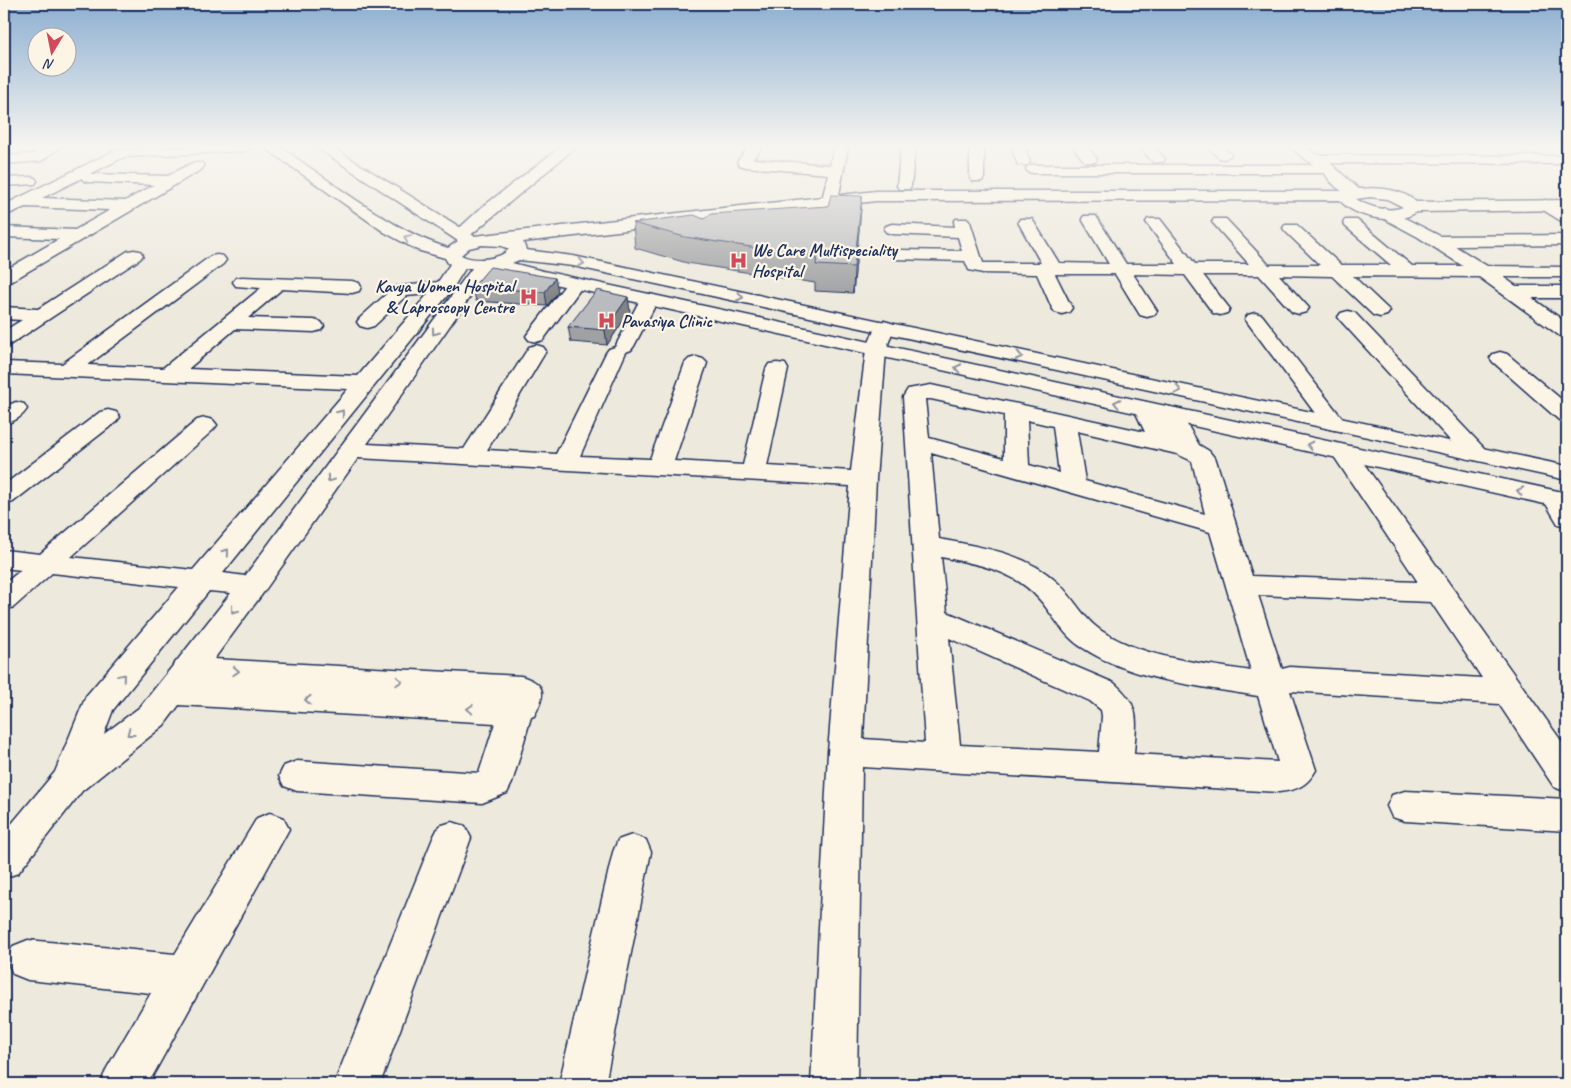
<svg xmlns="http://www.w3.org/2000/svg" width="1571" height="1088" font-family="Caveat,sans-serif">
  <style>
    .lines { fill: none; stroke-linecap: round; stroke-linejoin: round }
    .minor-casing { stroke: #1b2f5e; stroke-width: 3 }
    .major-casing { stroke: #1b2f5e; stroke-width: 3 }
    .minor { fill: #fcf5e5; fill-rule: evenodd }
    .major { fill: #fcf5e5; fill-rule: evenodd }
    .wall { fill: #a0a1a3; stroke: #1b2f5e }
    .shaded-wall { fill: #828385; stroke: #1b2f5e }
    .building { fill: #babbbe; stroke: #1b2f5e }
    .oneway { stroke: #8c92a2 }
    .labels { text-anchor: middle; dominant-baseline: central; stroke-width: 4.5; stroke-linejoin: round; paint-order: stroke }
    .far-poi-label { font-size: 18px; font-weight: bold; fill: #1b2f5e; stroke: #fcf5e5; text-anchor: start }
  </style>
  <rect width="100%" height="100%" fill="#eee9dd"/>
  <filter id="ink" filterUnits="userSpaceOnUse"><feTurbulence type="fractalNoise" baseFrequency=".02" numOctaves="2"/><feDisplacementMap in="SourceGraphic" scale="10" xChannelSelector="R" yChannelSelector="G"/><feConvolveMatrix kernelMatrix="1 2 1 2 8 2 1 2 1" color-interpolation-filters="sRGB"/></filter>
  <g filter="url(#ink)">
    <g class="lines">
      <defs>
        <g id="minor">
          <path d="M45,147h16l-20,14 -37,3v-8l29,-2z"/>
          <path d="M163,147h89l-7,4 -121,6 -34,17 78,2 24,-13h10l2,3 -2,3 -192,113 -6,1v-12l55,-32 -55,-2v-10l71,3 35,-20 -85,-3 -21,9v-11l112,-55zM82,178l2,3 5,1 65,3 -29,16 -83,-3z"/>
          <path d="M561,147h15l-109,91h-12l-2,-4 28,-26z"/>
          <path d="M748,147h14l-9,12 77,6 4,-18h14l-10,53 -3,3h-10l-3,-3 6,-26 -82,-7 -7,-2 -2,-3z"/>
          <path d="M901,147h14l-4,39 -2,3h-10l-2,-3z"/>
          <path d="M970,147h14v31l-2,3h-10l-2,-3z"/>
          <path d="M1011,147h14l5,15 -2,3h-10z"/>
          <path d="M1073,147h14l10,12 -2,3h-10z"/>
          <path d="M1140,147h14l11,12 -2,3h-10z"/>
          <path d="M1208,147h15l8,8 -7,4 -5,-1z"/>
          <path d="M1290,147h16l11,8 250,1v8l-237,-1 30,27 3,3 -3,3c-12,3 -30,-12 -35,-23h-292l-5,-1 -2,-3 2,-3 5,-1h280z"/>
          <path d="M30,177l5,1 2,3 -2,3 -31,2v-8z"/>
          <path d="M1545,200l22,11v12l-6,-2 -21,-13 -3,-3 3,-3z"/>
          <path d="M1385,208l55,28 127,-1v10l-112,1 32,20 80,1v10h-64l13,9h51v12h-35l35,25v15l-7,-2 -81,-59 -126,-1 37,35 -3,4 -7,2 -7,-2 -41,-39 -53,-1 30,33 -3,4 -7,2 -7,-2 -33,-37h-56l27,34 -3,4 -7,2 -7,-2 -28,-38 -52,-1 24,37 -3,4 -7,2 -7,-2 -25,-41h-60l17,34 -3,4 -7,2 -7,-2 -3,-4 -15,-34 -54,-1 -14,-3 -4,-9 -71,-2 -3,-4 3,-4 6,-1 62,1 -4,-14 -66,-3 -6,-2 -2,-3 2,-3 6,-2 63,3 -1,-5 2,-3h12l2,3 13,41h58l-23,-41 2,-3h12l27,44 50,1 -27,-45 2,-3h12l30,48h51l-31,-42 2,-3h12l35,45h54l-37,-42 2,-3h12l43,46h51l-35,-34 -2,-3 2,-3h12l44,40h50l-46,-39 -2,-3 2,-3h12l55,46h51l-45,-29 -39,-21 -2,-3 2,-3z"/>
          <path d="M134,250l6,1 3,4 -3,4 -129,85 -7,2v-15l18,-11 -18,-1v-12l34,2 90,-58z"/>
          <path d="M217,255l6,1 3,4 -3,4 -135,101 75,3 98,-80 -25,-2 -3,-4 3,-4 6,-1 110,4 7,2 2,4 -2,4 -7,2 -70,-4 -34,29 66,2 7,2 3,4 -3,4 -7,2 -79,-3 -47,40 170,7 70,-82 -22,2 -32,30 -7,2 -7,-2 -3,-4 3,-4 34,-31 44,-5 16,-24 6,-1 6,1 3,4 -18,29 -228,282 22,3 233,-316 6,-1 6,1 3,4 -126,180 97,5 65,-102 7,-2 7,2 3,4 -59,99 69,4 50,-101 3,-4 6,-2 27,-51 7,-2 7,2 2,4 -24,46 -3,4 -5,2 -46,104 70,3 35,-96 4,-4 7,-2 7,2 4,4 -33,98 69,4 23,-96 3,-5 8,-1 8,1 3,5 -21,97 84,5 15,-121 11,-27 7,-2 7,2 3,4 -8,23 -10,129 -13,260 62,4 -22,-346 5,-8 23,-4 214,47 -11,-23 3,-5 8,-2 8,2 6,10 3,-5 8,-2 8,2 21,36 10,6 7,9 36,116 166,6 -87,-130 3,-5 9,-2 9,2 215,302v43l-13,-5 -55,-83 -209,-13 26,79c-9,16 -19,20 -37,22l-417,-25 -5,317h-46l17,-332 22,-266 -492,-28 -95,135 -49,66 307,17c26,8 25,18 13,40l-3,1 -19,66 -5,10 -25,10 -185,-12 -13,-5 -5,-10 5,-10 13,-5 182,12 16,-50 -316,-18 -15,20 -82,66 -64,82 -14,5v-45l51,-61 31,-76 93,-109 -127,-14 -38,34 -10,3v-26l17,-14 -17,-2v-18l36,4 157,-134 8,-2 8,2 4,5 -4,5 -142,127 122,13 155,-181 -344,-15v-12l58,2 149,-108zM925,399h6l73,16v43l-75,-20zM1027,420l26,6 6,47 -30,-8zM1077,431l100,23 15,7 13,53 -120,-33zM931,453l279,79 41,139c-49,-8 -103,-12 -146,-38 -21,-12 -30,-34 -47,-50 -31,-30 -77,-36 -119,-44zM941,557c36,7 74,13 99,43 14,16 24,37 43,48 51,33 117,38 175,48l20,66 -144,-8c2,-34 8,-47 -20,-71l-167,-71zM209,591l22,2 -91,114 -36,27 9,-24zM1258,595l173,7 51,76 -192,-11 -8,2zM949,638l141,63 11,9 1,6 -3,36 -139,-7z"/>
          <path d="M575,279l6,1 3,4 -41,56 -7,2 -7,-2 -3,-4 3,-4 40,-52z"/>
          <path d="M1348,311l7,2 129,135 3,5 -3,5 -9,2 -9,-2 -125,-137 -3,-4 3,-4z"/>
          <path d="M1255,313l7,2 80,103 4,5 -4,5 -8,2 -8,-2 -81,-109 3,-4z"/>
          <path d="M1500,352l7,2 60,50v18l-8,-2 -66,-58 -3,-4 3,-4z"/>
          <path d="M16,402l8,2 3,5c-5,8 -14,13 -23,15v-17z"/>
          <path d="M108,410l8,2 4,5 -4,5 -103,80 -9,3v-20l96,-73z"/>
          <path d="M1556,491l9,3 2,3v29l-9,-2 -15,-25 4,-5z"/>
          <path d="M1405,791l162,8v32l-162,-10 -13,-4 -5,-11 5,-11z"/>
          <path d="M270,813l13,5 6,11 -141,255h-48l7,-16 44,-75 -123,-13 -15,-6 -6,-14 6,-14 15,-6 147,14 82,-136z"/>
          <path d="M452,822l13,4 6,12 -91,246h-46l99,-246 6,-12z"/>
          <path d="M632,835l14,5 5,12 -46,232h-46l54,-232 5,-12z"/>
        </g>
        <path id="major" d="M264,147h16c51,34 110,83 168,101l10,-7 -142,-94h16l142,89 402,-45h473c21,-5 51,-4 67,11l151,-2v10l-151,2c-19,14 -62,6 -76,-12l-464,1 -353,41 3,8 47,6 994,210v14l-994,-214 -54,-6 -7,3 31,8 1024,222v16l-1026,-228 -49,-13h-32l-12,-5 -3,-5 -28,-8 -33,-18zM1370,197l17,2 16,8c-14,6 -35,0 -47,-8zM482,245l20,1 7,3c-9,11 -36,13 -48,6l8,-7z"/>
      </defs>
      <use href="#minor" class="minor-casing"/>
      <use href="#major" class="major-casing"/>
      <use href="#minor" class="minor"/>
      <use href="#major" class="major"/>
    </g>
    <g class="wall">
      <path d="M862,196l-2,24 -7,73 -38,-2v-8l-128,-20 -52,-15 -2,-25 71,-4 124,-13z"/>
      <path d="M555,278l3,14 -11,14 -71,-5 -3,-14z"/>
      <path d="M630,311l-23,34 -36,-3 -3,-15z"/>
    </g>
    <g class="shaded-wall">
      <path d="M862,196l-2,24 -7,73 1,-26z"/>
      <path d="M555,278l3,14 -11,14 -2,-14z"/>
      <path d="M628,297l2,14 -23,34 -2,-15z"/>
    </g>
    <g class="building">
      <path d="M831,195l31,1 -8,71 -38,-2 1,-8 -132,-20 -52,-14 61,-8 10,4 7,-5 117,-8z"/>
      <path d="M490,267l65,11 -10,14 -72,-5z"/>
      <path d="M597,290l31,7 -23,33 -37,-3z"/>
    </g>
    <defs><path id="oneway-chevron" d="M-2-3.5L2.5 0L-2 3.5" fill="none" stroke-width="1.6" stroke-linecap="round" stroke-linejoin="round" transform="scale(1.25)"/></defs>
    <g class="oneway">
      <use href="#oneway-chevron" transform="translate(407 238) rotate(-153)"/>
      <use href="#oneway-chevron" transform="translate(581 263) rotate(12)"/>
      <use href="#oneway-chevron" transform="translate(740 297) rotate(12)"/>
      <use href="#oneway-chevron" transform="translate(435 332) rotate(126)"/>
      <use href="#oneway-chevron" transform="translate(1019 356) rotate(12)"/>
      <use href="#oneway-chevron" transform="translate(958 368) rotate(-168)"/>
      <use href="#oneway-chevron" transform="translate(1178 390) rotate(12)"/>
      <use href="#oneway-chevron" transform="translate(1117 403) rotate(-168)"/>
      <use href="#oneway-chevron" transform="translate(341 413) rotate(-51)"/>
      <use href="#oneway-chevron" transform="translate(1310 445) rotate(-168)"/>
      <use href="#oneway-chevron" transform="translate(330 479) rotate(126)"/>
      <use href="#oneway-chevron" transform="translate(1520 491) rotate(-168)"/>
      <use href="#oneway-chevron" transform="translate(226 552) rotate(-51)"/>
      <use href="#oneway-chevron" transform="translate(234 610) rotate(128)"/>
      <use href="#oneway-chevron" transform="translate(236 671) rotate(3)"/>
      <use href="#oneway-chevron" transform="translate(122 677) rotate(-50)"/>
      <use href="#oneway-chevron" transform="translate(399 681) rotate(3)"/>
      <use href="#oneway-chevron" transform="translate(308 700) rotate(-177)"/>
      <use href="#oneway-chevron" transform="translate(470 709) rotate(-177)"/>
      <use href="#oneway-chevron" transform="translate(130 733) rotate(142)"/>
    </g>
  </g>
  <linearGradient id="sky" x2="0" y2="1"><stop stop-color="#8cafd1"/><stop offset="0.49" stop-color="#f7f5f0"/><stop offset="1" stop-color="#f7f5f0" stop-opacity="0"/></linearGradient>
  <rect width="1571" height="299" fill="url(#sky)"/>
  <defs>
    <symbol id="hospital-bare" viewBox="-9 -9 18 18"><path d="M-5-5h3v3.5h4V-5h3V5h-3V1.5h-4V5h-3Z" fill="#d1495b" stroke="#fcf5e5" stroke-width="2.5" paint-order="stroke"/></symbol>
  </defs>
  <g fill-rule="evenodd">
    <use href="#hospital-bare" x="726" y="248" width="25" height="25"/>
    <use href="#hospital-bare" x="516" y="284" width="25" height="25"/>
    <use href="#hospital-bare" x="594" y="308" width="25" height="25"/>
  </g>
  <g class="labels">
    <g class="far-poi-label">
      <text x="752" y="250">We Care Multispeciality<tspan x="752" dy="21">Hospital</tspan></text>
      <text x="514" y="286" text-anchor="end">Kavya Women Hospital<tspan x="514" dy="21">&amp; Laproscopy Centre</tspan></text>
      <text x="621" y="321">Pavasiya Clinic</text>
    </g>
  </g>
  <rect width="1571" height="1088" fill="none" stroke="#fcf5e5" stroke-width="20"/>
  <rect x="10" y="10" width="1551" height="1068" fill="none" stroke="#1b2f5e" stroke-width="2" filter="url(#ink)"/>
  <g transform="translate(52 52) rotate(190)"><circle r="24" fill="#fcf5e5" stroke="#a2a6af"/>
  <path d="M0-4L9 19L0 12L-9 19Z" fill="#d1495b"/>
  <text y="-8" font-size="14" font-weight="bold" text-anchor="middle" fill="#1b2f5e">N</text>
  </g>
</svg>
